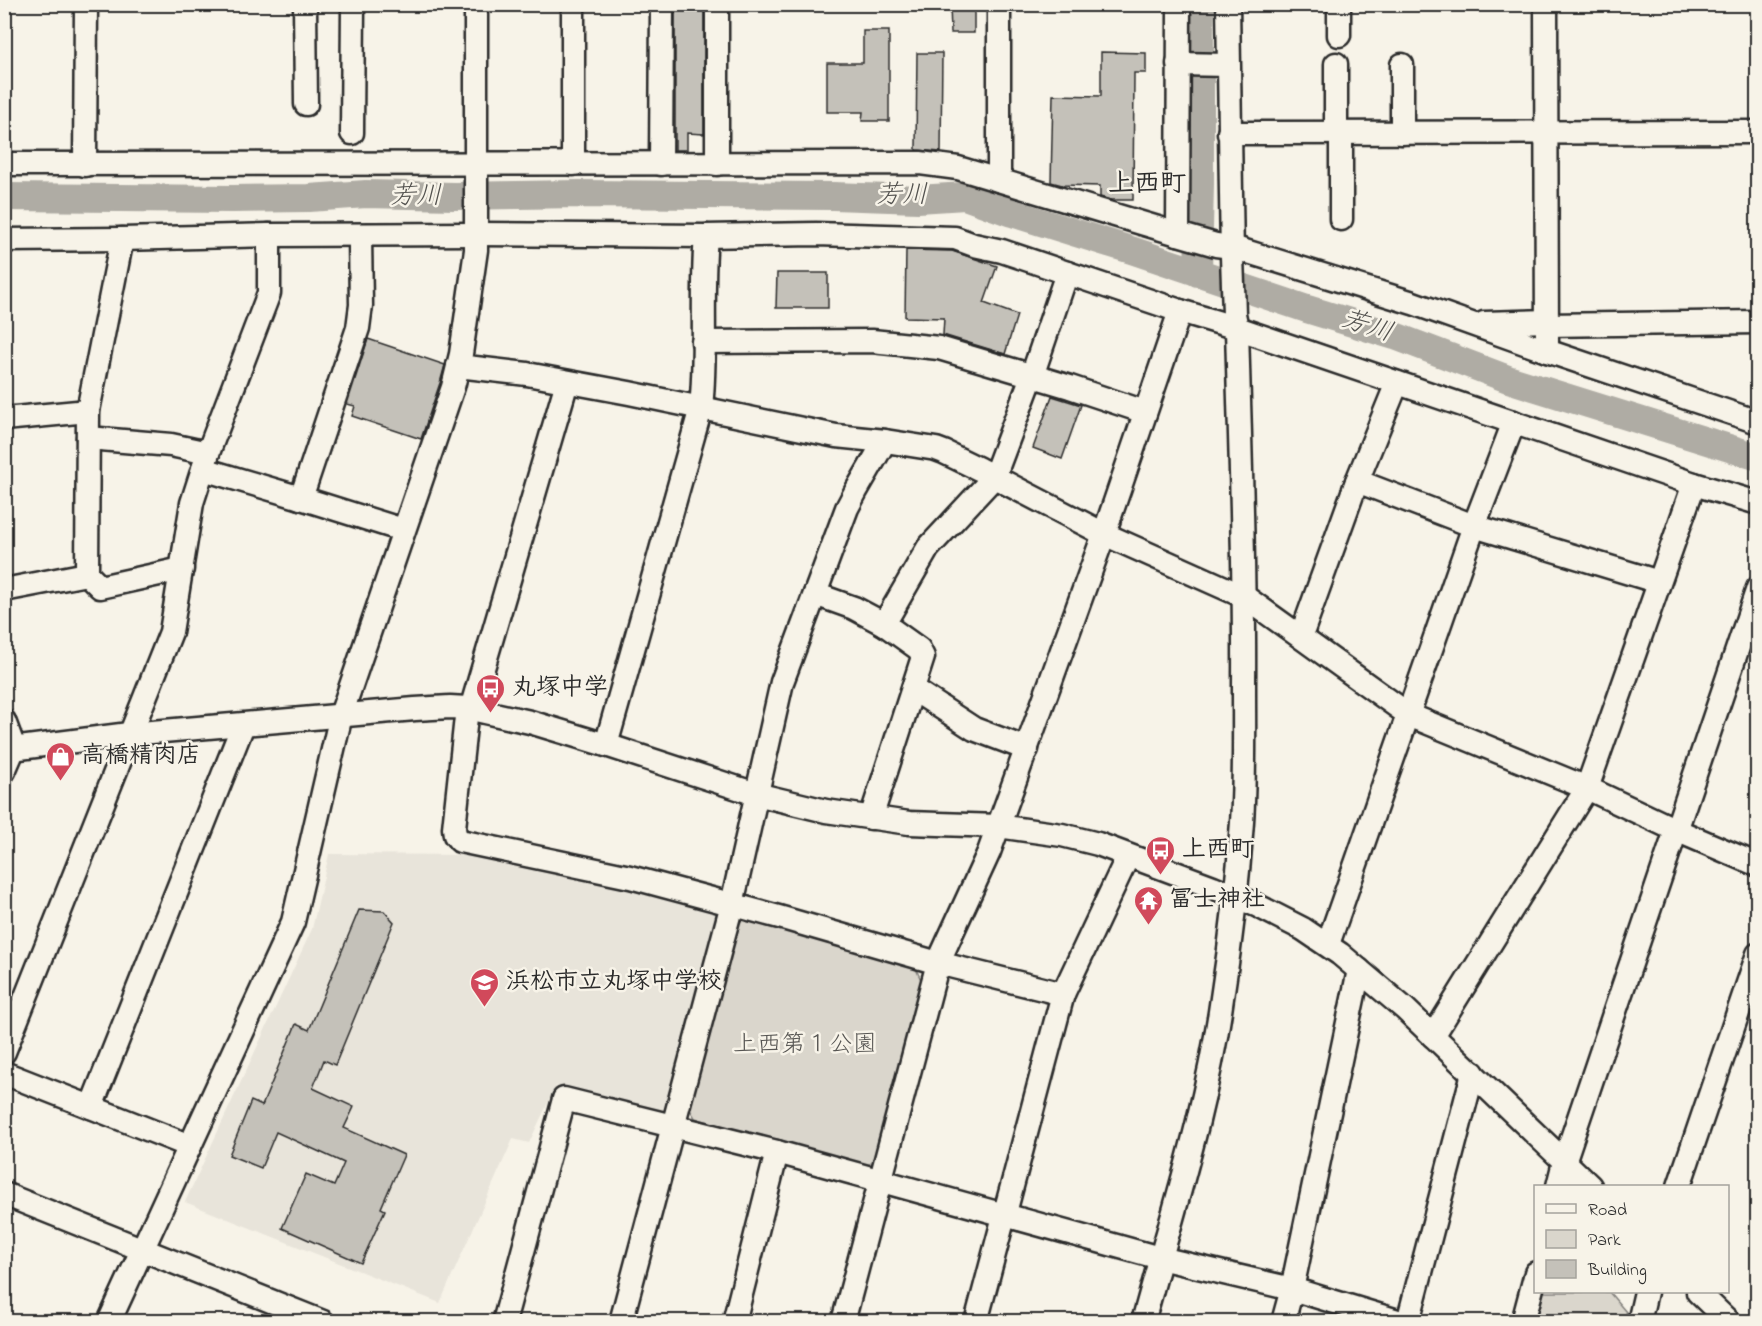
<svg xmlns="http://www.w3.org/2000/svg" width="1762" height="1326" font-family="'Indie Flower','Klee One',sans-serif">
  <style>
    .built { fill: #e8e4da }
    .green { fill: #dad6cc; stroke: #82807c; stroke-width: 1.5 }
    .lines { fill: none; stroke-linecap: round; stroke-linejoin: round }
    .river { stroke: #afaca4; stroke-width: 28 }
    .building { fill: #c4c1b9; stroke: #2b2b2b; stroke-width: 1.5 }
    .minor-casing { stroke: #2b2b2b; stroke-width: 27 }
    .minor { stroke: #f7f3e8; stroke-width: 22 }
    .labels { text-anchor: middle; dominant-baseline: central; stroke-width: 5; stroke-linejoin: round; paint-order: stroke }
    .poi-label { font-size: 24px; font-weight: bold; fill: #2b2b2b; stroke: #f7f3e8; text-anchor: start }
    .park-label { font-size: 24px; fill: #575653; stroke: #f7f3e8 }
    .neighbourhood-label { font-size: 26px; font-weight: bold; fill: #2b2b2b; stroke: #f7f3e8 }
    .water-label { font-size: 26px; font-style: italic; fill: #53524f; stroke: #f7f3e8 }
  </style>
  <rect width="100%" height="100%" fill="#f7f3e8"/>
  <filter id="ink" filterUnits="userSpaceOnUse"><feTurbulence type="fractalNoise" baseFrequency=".0167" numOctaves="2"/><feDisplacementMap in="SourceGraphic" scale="12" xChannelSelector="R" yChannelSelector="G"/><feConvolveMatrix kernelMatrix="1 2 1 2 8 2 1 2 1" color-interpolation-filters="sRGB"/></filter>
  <g filter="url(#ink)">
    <g class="built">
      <path d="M1757,142v85h-4l-3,-84z"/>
      <path d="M329,854l144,1 243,54 3,8 -53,199 -110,-30 -27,57 -16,-4 -73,164 -255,-101 127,-273z"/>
    </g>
    <g class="green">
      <path d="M743,918l173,51 6,13 -47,178 -9,7 -171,-49 -6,-10 46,-176z"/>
      <path d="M1541,1292h68l23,27v3h-99z"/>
    </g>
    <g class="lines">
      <g class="river">
        <path d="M4,197l229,2 76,-1 57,-4 88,2 125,-2 254,2 85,3 47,-3 47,17 119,37 176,59 88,27 113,43 250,78"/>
        <path d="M1198,273l2,-90v-179"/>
      </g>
    </g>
    <g class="building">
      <path d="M675,4h29v130l-17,-1v17h-12z"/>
      <path d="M950,4h24v29h-23z"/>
      <path d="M863,31h26v90h-27l1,-9h-36v-49h36z"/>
      <path d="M1101,52l45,1v20h-12l-1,127h-22l-11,-3v-11l-38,-1 -11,-3 2,-87 48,1z"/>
      <path d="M917,53h25l-1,99 -25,-2z"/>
      <path d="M906,250l46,1 45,15 -13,37 33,12 -12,39 -62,-19 1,-17 -39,-1z"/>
      <path d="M777,273h51v35h-52z"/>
      <path d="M368,339l77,26 -5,18 -19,56 -69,-23 3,-10 -8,-2z"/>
      <path d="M1052,396l29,9 -19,54 -29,-11z"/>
      <path d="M359,910l25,1 10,11 -59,143 -11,-5 -11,28 41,19 -10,21 60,27 -23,53 4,2 -24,53 -79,-35 24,-54 28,12 10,-23 -68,-31 -15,36 -32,-13 22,-54 11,5 34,-82 13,6z"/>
    </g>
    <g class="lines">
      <defs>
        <g id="minor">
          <path d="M305,4l1,100"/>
          <path d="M1339,4v31"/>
          <path d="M1546,4l1,347"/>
          <path d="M1178,64l50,1"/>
          <path d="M1336,64v69"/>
          <path d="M1402,65v68"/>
          <path d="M352,133l1,-129"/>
          <path d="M1229,133l529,-1"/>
          <path d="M4,164l916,-1 38,5 220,66 38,11 16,2 181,56 134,48 211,71"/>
          <path d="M573,164v-160"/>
          <path d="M661,164l1,-160"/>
          <path d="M717,164v-160"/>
          <path d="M85,165l1,-161"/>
          <path d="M999,180v-176"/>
          <path d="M1341,219v-86"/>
          <path d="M1178,234l1,-230"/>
          <path d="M122,239l-34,172 -1,163 13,13 82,-18"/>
          <path d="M4,240l118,-1 147,-4 207,-1 230,2 110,-2 139,4 19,7 28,6 178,60 57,17 457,156 64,19"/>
          <path d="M1484,323l62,-2"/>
          <path d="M1546,325l212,-3"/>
          <path d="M703,342l169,-1 67,7 131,39 75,25"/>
          <path d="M458,366l69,8 102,19 207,43 49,5 51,8 8,3 35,17 125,65 141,63 164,118 178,73 89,42 82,35"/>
          <path d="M1397,383l-40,98 117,45 185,56"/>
          <path d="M4,419l84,-8"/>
          <path d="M88,438l83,7 37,8"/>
          <path d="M203,469l98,29 102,32"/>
          <path d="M301,498l57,-170 3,-23 -1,-70"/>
          <path d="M4,590l83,-16"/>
          <path d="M815,594l39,14 30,16 44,-76 66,-71 38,-101 35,-103"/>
          <path d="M1301,636l56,-155"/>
          <path d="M913,689l61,40 53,20"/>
          <path d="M467,708l-13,120 1,7 5,6 170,36 149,40 159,46 125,31"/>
          <path d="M471,709l96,-327"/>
          <path d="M4,721l10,27 -10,23"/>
          <path d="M606,745l95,-337c6,-57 0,-115 5,-172"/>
          <path d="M4,750l125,-16 286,-25 35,-2 17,1 63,14 76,23 150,49 70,17 83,12 89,3 64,9 36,9 115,43 43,18 47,24 37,25 65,55 185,177"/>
          <path d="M871,818l52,-161 -4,-8 -35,-25"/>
          <path d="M1328,944l146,-418 40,-104"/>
          <path d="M1433,1036l154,-248 107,-304"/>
          <path d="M4,1052l167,-420 21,-129 16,-50 61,-160v-58"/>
          <path d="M4,1073l186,73"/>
          <path d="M91,1107l152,-382"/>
          <path d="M1558,1186l6,-24 194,-574"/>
          <path d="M1679,1186l79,-232"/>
          <path d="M4,1194l319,128"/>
          <path d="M1698,1292l31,30"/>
          <path d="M109,1322l184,-400 48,-207 112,-328 8,-33 15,-104v-246"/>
          <path d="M504,1322l60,-223 213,53 383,106 132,31 109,33"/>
          <path d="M621,1322l111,-418 50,-222 65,-174 9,-17 29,-50"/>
          <path d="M734,1322l43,-170"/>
          <path d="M843,1322l95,-359 51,-111 115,-318 76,-223"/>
          <path d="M976,1322l87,-328 65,-138"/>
          <path d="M1143,1322c29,-107 64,-214 79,-324 9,-58 16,-117 20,-176 3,-45 2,-91 2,-136 1,-120 -4,-239 -7,-358l-3,-14 -2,-58 -4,-252"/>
          <path d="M1283,1322l9,-33 67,-319"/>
          <path d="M1408,1322l65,-249"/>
          <path d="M1523,1322l13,-49"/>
          <path d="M1639,1322l7,-30"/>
        </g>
      </defs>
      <use href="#minor" class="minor-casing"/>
      <use href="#minor" class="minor"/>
    </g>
  </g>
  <defs>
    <symbol id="bus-pin" viewBox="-11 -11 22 30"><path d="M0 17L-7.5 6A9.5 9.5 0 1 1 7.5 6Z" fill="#d1495b" stroke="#f7f3e8"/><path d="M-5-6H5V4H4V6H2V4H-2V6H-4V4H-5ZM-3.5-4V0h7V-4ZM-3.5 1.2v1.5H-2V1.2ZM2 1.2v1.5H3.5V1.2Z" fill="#fff"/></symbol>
    <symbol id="shop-pin" viewBox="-11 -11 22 30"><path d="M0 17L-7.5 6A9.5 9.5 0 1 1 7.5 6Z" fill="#d1495b" stroke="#f7f3e8"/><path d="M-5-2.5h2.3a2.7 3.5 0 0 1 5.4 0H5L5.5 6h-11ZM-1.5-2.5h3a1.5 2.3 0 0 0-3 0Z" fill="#fff"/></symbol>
    <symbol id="temple-pin" viewBox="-11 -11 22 30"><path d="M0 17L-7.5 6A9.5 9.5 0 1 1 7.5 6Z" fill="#d1495b" stroke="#f7f3e8"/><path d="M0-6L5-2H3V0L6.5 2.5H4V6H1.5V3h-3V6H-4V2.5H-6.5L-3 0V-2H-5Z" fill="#fff"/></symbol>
    <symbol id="school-pin" viewBox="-11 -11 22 30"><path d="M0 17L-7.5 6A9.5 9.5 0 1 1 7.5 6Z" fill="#d1495b" stroke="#f7f3e8"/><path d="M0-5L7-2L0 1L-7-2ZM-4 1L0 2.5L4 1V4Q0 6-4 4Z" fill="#fff"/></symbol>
  </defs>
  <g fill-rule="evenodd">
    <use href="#bus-pin" x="474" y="672" width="33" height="45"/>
    <use href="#shop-pin" x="44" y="740" width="33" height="45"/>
    <use href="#bus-pin" x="1144" y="834" width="33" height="45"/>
    <use href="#temple-pin" x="1132" y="884" width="33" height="45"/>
    <use href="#school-pin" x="468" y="966" width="33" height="45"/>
  </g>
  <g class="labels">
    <g class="poi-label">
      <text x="512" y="688">丸塚中学</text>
      <text x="81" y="756">高橋精肉店</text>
      <text x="1182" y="850">上西町</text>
      <text x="1169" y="900">冨士神社</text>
      <text x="506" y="982">浜松市立丸塚中学校</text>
    </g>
    <g class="park-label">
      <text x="805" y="1045">上西第１公園</text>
    </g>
    <g class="neighbourhood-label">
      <text x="1147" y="185">上西町</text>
    </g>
    <g class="water-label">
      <text x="902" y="196">芳川</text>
      <text x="416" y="197">芳川</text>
      <text transform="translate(1367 327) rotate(18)">芳川</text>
    </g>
  </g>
  <rect width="1762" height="1326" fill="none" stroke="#f7f3e8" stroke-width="24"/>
  <rect x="12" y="12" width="1738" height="1302" fill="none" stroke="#2b2b2b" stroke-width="2" filter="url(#ink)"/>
  <rect x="1534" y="1185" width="195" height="108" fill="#f7f3e8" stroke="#a5a39c" stroke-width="1.5"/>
  <rect x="1546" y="1204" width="30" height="9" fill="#f7f3e8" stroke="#a5a39c" stroke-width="1.5"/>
  <text x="1588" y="1215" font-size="18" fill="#2b2b2b">Road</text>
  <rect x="1546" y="1230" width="30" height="18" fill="#dad6cc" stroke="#a5a39c" stroke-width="1.5"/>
  <text x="1588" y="1245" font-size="18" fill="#2b2b2b">Park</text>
  <rect x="1546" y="1260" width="30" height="18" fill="#c4c1b9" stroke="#a5a39c" stroke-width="1.5"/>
  <text x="1588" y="1275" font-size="18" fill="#2b2b2b">Building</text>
</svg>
